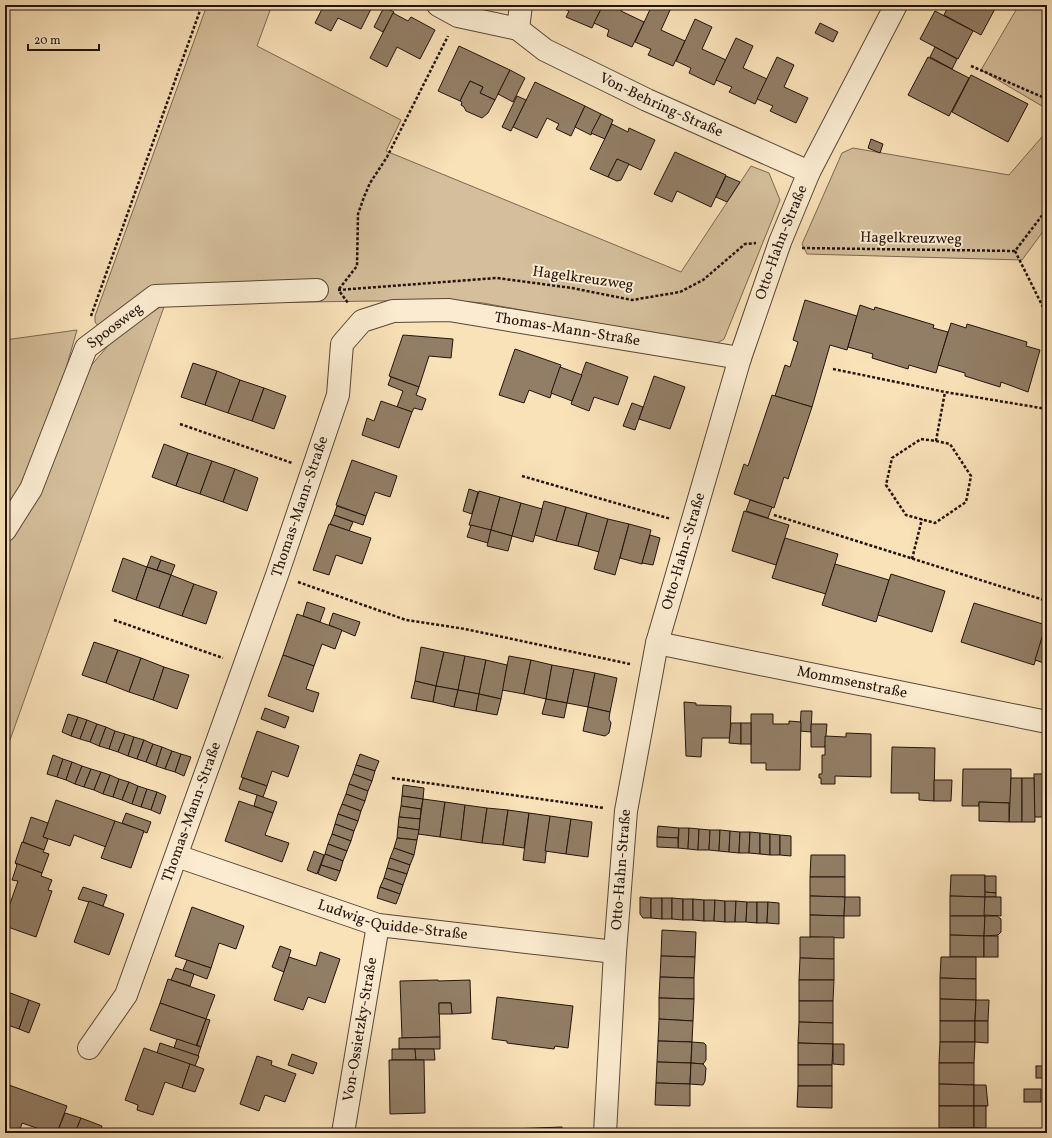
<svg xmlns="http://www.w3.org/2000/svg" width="1052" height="1138" font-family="Vollkorn,serif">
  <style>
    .green { fill: #d4be9b; stroke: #7b6854 }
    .building { fill: #927e66; stroke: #22130d }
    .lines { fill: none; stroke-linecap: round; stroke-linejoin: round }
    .minor-casing { stroke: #584638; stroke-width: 24 }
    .path { stroke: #22130d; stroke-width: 2.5; stroke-dasharray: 3 2; stroke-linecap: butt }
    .minor { stroke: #fbecd1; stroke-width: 22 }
    .labels { text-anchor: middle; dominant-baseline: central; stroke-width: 4; stroke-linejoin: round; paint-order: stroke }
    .street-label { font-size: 15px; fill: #22130d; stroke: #fbecd1 }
  </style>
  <rect width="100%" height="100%" fill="#f9e1b8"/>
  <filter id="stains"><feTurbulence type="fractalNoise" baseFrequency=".005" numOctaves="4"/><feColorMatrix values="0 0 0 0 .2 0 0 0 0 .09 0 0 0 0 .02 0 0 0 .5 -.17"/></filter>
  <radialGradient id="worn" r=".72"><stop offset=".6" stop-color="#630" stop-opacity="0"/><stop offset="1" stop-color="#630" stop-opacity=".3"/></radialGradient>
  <g class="green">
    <path d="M207,5h65l-15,41 144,74 -15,31 295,121 70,-106 18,7 11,27 -56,139 -10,6 -231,-42 -36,-3 -282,4 -160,450v-215l84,-171 30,-35 46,-29 -66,23 -4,-5v-6z"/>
    <path d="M1019,5h28v104l-66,-39z"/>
    <path d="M1047,131v95l-25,34 -215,-6 -5,-10 40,-91 11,-5 156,27z"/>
    <path d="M77,330l-19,66 -40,95 -13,19v-170z"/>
  </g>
  <g class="building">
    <path d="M321,5h52l-12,24 -23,-11 -7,13 -16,-8 7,-14 -3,-1z"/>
    <path d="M556,5h47l-11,23 -26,-11 3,-6z"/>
    <path d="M603,5h20l-2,6 23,11 -12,25 -25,-11 2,-6 -15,-7z"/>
    <path d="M652,5h12l7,3 -10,22 24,11 -12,25 -25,-11 3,-6 -16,-7z"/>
    <path d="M949,5h48l-16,30 -37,-20z"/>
    <path d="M384,7l10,5 -11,20 -9,-5z"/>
    <path d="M935,11l38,20 -15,28 -38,-20z"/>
    <path d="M393,13l15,8 3,-4 24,13 -15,29 -23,-12 -10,20 -17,-9z"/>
    <path d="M695,19l17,8 -10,22 24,11 -12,25 -25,-12 2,-5 -15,-7z"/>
    <path d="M820,23l18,9 -5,10 -18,-9z"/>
    <path d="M736,38l17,8 -10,22 24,11 -12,25 -26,-12 3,-5 -16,-7z"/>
    <path d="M459,46l51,24 -15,30 -15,-7 3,-6 -13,-6 -10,20 -22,-10z"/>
    <path d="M935,47l22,12 -5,10 -22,-12z"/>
    <path d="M777,57l17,8 -10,22 24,11 -12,25 -26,-12 3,-5 -16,-7z"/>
    <path d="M928,57l41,21 -20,38 -41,-21z"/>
    <path d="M510,70l15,8 -12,24 -15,-8z"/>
    <path d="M971,75l57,29 -20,38 -56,-30z"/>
    <path d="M470,81l13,6 -3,6 15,7 -7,13 -6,5 -16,-7 -2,-4 -3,-2 1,-3 -2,-1z"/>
    <path d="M535,82l50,24 -14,30 -15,-7 3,-5 -12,-6 -10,20 -24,-11z"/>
    <path d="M517,96l9,4 -15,31 -9,-4z"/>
    <path d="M585,106l16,8 -10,21 -16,-8z"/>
    <path d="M601,114l12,6 -8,19 -14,-6z"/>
    <path d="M612,124l16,8 1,-4 26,12 -14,30 -24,-11 -9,18 -18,-8z"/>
    <path d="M871,139l12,5 -3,9 -12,-5z"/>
    <path d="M675,152l51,23 -15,32 -34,-16 -5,11 -18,-8z"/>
    <path d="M617,159l12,5 -8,16 -4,1 -9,-4z"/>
    <path d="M726,176l14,6 -13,20 -11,-5z"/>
    <path d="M805,300l52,16 -10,34 -17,-5 -18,62 -37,-11 10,-31 5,2 8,-25 -5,-2z"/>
    <path d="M860,305l14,5 1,-3 59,18 -1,3 15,4 -12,41 -27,-8 -1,4 -36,-11 1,-4 -25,-7z"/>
    <path d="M951,323l15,5 1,-4 60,18 -1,4 14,4 -12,42 -27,-10 -1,5 -35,-11v-3l-27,-8z"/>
    <path d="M403,335l50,4 -2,19 -22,-2 -10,31 -30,-11z"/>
    <path d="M515,349l46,16 -11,33 -21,-8 -5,13 -25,-8z"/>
    <path d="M586,362l42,15 -10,28 -24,-8 -5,14 -18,-7z"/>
    <path d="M193,363l24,8 -12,34 -24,-8z"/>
    <path d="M560,367l22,8 -10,26 -21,-8z"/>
    <path d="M217,371l23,9 -12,33 -23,-8z"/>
    <path d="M654,376l31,11 -15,42 -31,-10z"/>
    <path d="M391,377l28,10 -3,8 10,4 -4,11 -8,-2 -2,4 -15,-5 6,-16 -15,-6z"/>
    <path d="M240,380l24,8 -12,33 -24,-8z"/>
    <path d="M264,388l22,8 -12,33 -22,-8z"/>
    <path d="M772,395l40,12 -24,72 -4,-2 -10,31 -40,-14 10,-30 4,2z"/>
    <path d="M381,401l31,11 -13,36 -37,-13 5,-17 7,3z"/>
    <path d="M632,403l11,4 -8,23 -12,-4z"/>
    <path d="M164,444l24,9 -12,33 -24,-9z"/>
    <path d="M188,453l24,8 -12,33 -24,-8z"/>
    <path d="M352,460l45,16 -7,21 -15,-5 -9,24 -30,-11z"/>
    <path d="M212,461l23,8 -12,33 -23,-8z"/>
    <path d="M235,469l23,9 -11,33 -24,-9z"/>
    <path d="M469,489l9,3 -6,22 -9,-3z"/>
    <path d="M479,491l21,6 -9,33 -22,-5z"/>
    <path d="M500,497l21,6 -9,33 -21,-6z"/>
    <path d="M750,500l22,7 -4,11 -22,-7z"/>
    <path d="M544,501l22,6 -10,34 -21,-6z"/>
    <path d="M521,503l21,6 -9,33 -21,-6z"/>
    <path d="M337,506l29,10 -3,9 -29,-10z"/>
    <path d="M566,507l21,6 -9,33 -22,-5z"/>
    <path d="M744,511l45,14 -13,40 -44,-14z"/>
    <path d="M587,513l21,6 -9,33 -21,-6z"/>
    <path d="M334,515l19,7 -4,9 -19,-7z"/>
    <path d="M608,519l21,5 -14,51 -21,-6z"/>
    <path d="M329,524l42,14 -9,26 -26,-9 -7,20 -16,-5z"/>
    <path d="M629,524l22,6 -9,34 -22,-6z"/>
    <path d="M471,525l20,5 -3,13 -21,-6z"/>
    <path d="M491,530l21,6 -4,15 -21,-5z"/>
    <path d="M650,535l10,3 -7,27 -11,-2z"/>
    <path d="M785,538l53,16 -12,40 -54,-16z"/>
    <path d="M151,556l10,4 -4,10 -10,-3z"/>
    <path d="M123,558l24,9 -11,33 -24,-9z"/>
    <path d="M161,560l14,5 -4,10 -14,-5z"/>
    <path d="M835,564l54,16 -13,42 -54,-17z"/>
    <path d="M147,567l24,8 -12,33 -23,-8z"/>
    <path d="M891,574l54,17 -13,41 -54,-17z"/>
    <path d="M171,575l23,9 -12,32 -23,-8z"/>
    <path d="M194,584l23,8 -11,32 -24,-8z"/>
    <path d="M307,602l18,6 -5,14 -17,-6z"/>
    <path d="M974,603l72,22 -12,40 -73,-23z"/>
    <path d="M333,613l27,9 -5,14 -26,-11z"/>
    <path d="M297,614l45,16 -7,19 -13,-5 -8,22 -31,-11z"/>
    <path d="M1047,621v43l-12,-4z"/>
    <path d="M94,642l24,8 -12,33 -24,-8z"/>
    <path d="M421,647l23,5 -8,34 -21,-5z"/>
    <path d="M118,650l23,8 -12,34 -23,-9z"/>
    <path d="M444,652l21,4 -7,34 -22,-4z"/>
    <path d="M283,655l31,11 -8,23 13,4 -6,19 -45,-16z"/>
    <path d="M465,656l21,4 -7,34 -21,-4z"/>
    <path d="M509,656l22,4 -7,34 -22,-4z"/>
    <path d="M141,658l23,9 -11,33 -24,-8z"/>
    <path d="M486,660l21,5 -6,34 -22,-5z"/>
    <path d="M531,660l21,5 -6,34 -22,-5z"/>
    <path d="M552,665l22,4 -7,34 -21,-4z"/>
    <path d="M164,667l25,8 -12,34 -24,-9z"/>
    <path d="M574,669l21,4 -7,34 -21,-4z"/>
    <path d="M595,673l22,5 -7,34 -22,-5z"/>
    <path d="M415,681l21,5 -3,16 -22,-4z"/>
    <path d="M436,686l22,4 -4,17 -21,-5z"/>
    <path d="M458,690l21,4 -3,17 -22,-4z"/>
    <path d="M479,694l22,5 -4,16 -21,-4z"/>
    <path d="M546,699l21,4 -3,15 -22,-4z"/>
    <path d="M684,702l12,1v2l35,1 -1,32h-28l-1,19 -15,-1z"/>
    <path d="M588,707l22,5 -1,7 2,4 -2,10 -4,3 -22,-5z"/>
    <path d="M265,708l24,9 -4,11 -24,-9z"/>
    <path d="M801,711h11l-1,21 -11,-1z"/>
    <path d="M68,714l10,3 -7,19 -9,-4z"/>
    <path d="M751,714h22v10h16v-3l12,1 -1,48h-34v-7h-15z"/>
    <path d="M78,717l9,3 -7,19 -9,-3z"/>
    <path d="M87,720l10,4 -7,18 -10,-3z"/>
    <path d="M731,723h10v21l-12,-1z"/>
    <rect x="741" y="723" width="10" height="21"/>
    <path d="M97,724l9,3 -7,19 -9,-4z"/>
    <path d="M811,724h16l-2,23h-14z"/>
    <path d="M106,727l9,4 -6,18 -10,-3z"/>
    <path d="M115,731l10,3 -7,18 -9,-3z"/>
    <path d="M257,731l42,15 -11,31 -16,-6 -5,15 -26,-9z"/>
    <path d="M846,733l25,1v43l-36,-1v8h-14v-6h-2v-4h3v-19h3v-19l21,1z"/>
    <path d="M125,734l9,3 -6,19 -10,-4z"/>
    <path d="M134,737l10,3 -7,19 -9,-3z"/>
    <path d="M144,740l9,4 -7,18 -9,-3z"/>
    <path d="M153,744l9,3 -6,19 -10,-4z"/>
    <path d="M162,747l10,4 -7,18 -9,-3z"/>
    <path d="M892,747l43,1 -1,53 -15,-1v-7h-28z"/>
    <path d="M172,751l9,3 -6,18 -10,-3z"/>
    <path d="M181,754l10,3 -7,19 -9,-4z"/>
    <path d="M360,754l19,7 -4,10 -19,-6z"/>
    <path d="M53,755l10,4 -6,18 -10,-3z"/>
    <path d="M63,759l9,3 -6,18 -9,-3z"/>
    <path d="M72,762l10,4 -7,18 -9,-4z"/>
    <path d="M356,765l19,6 -3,10 -19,-7z"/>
    <path d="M82,766l9,3 -7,18 -9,-3z"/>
    <path d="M91,769l10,3 -7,18 -10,-3z"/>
    <path d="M963,769h48v34l-32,-1v4h-17z"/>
    <path d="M101,772l9,3 -7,19 -9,-4z"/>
    <path d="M353,774l19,7 -4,10 -19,-7z"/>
    <rect x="1034" y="774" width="13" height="43"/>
    <path d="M110,775l9,4 -6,18 -10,-3z"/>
    <path d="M243,778l24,8 -4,11 -24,-8z"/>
    <path d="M1011,778h11v44h-13z"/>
    <path d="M1022,778h12l1,44h-13z"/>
    <path d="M119,779l10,3 -7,18 -9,-3z"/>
    <path d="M934,780h18l-1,21h-17z"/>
    <path d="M129,782l9,4 -6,18 -10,-4z"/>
    <path d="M349,784l19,7 -3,10 -19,-7z"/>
    <path d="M403,785l21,3 -1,11 -21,-3z"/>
    <path d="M138,786l9,3 -6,18 -9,-3z"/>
    <path d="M147,789l10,3 -6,18 -10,-3z"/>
    <path d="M157,792l9,4 -6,18 -9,-4z"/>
    <path d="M346,794l19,7 -4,10 -19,-7z"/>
    <path d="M257,795l20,7 -4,11 -19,-7z"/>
    <path d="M402,796l21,3 -2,10 -20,-3z"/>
    <path d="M423,799l22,3 -5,35 -22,-3z"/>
    <path d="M56,800l59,21 -9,26 -32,-12 -4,11 -27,-9z"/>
    <path d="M239,801l34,12 -8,22 24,8 -7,19 -57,-21z"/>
    <path d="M445,802l20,3 -4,35 -21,-3z"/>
    <path d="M979,802l30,1v19l-30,-1z"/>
    <path d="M342,804l19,7 -3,10 -20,-7z"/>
    <path d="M465,805l22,3 -5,35 -21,-3z"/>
    <path d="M401,806l20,3 -1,10 -21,-2z"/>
    <path d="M487,808l21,2 -5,35 -21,-2z"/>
    <path d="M508,810l21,3 -5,35 -21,-3z"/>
    <path d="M126,813l25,9 -4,11 -25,-10z"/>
    <path d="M529,813l21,3 -5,47 -22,-3z"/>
    <path d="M338,814l20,7 -4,10 -19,-7z"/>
    <path d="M550,816l21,3 -5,35 -21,-3z"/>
    <path d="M31,817l17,6 -5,14 5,2 -4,11 -21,-8z"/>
    <path d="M399,817l21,2 -1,11 -21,-3z"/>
    <path d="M571,819l21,3 -4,35 -22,-3z"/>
    <path d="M115,821l29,10 -13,37 -30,-10z"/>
    <path d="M335,824l19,7 -3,10 -19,-7z"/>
    <path d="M658,826l21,2 -1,10 -21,-1z"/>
    <path d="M398,827l21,3 -2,10 -20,-2z"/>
    <path d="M679,828h10l-1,21 -10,-1z"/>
    <path d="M689,828l10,1 -1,21 -10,-1z"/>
    <path d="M699,829l11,1 -1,20h-11z"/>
    <path d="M710,830h10l-1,21 -10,-1z"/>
    <path d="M720,830l10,1 -1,21 -10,-1z"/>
    <path d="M730,831l10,1 -1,21 -10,-1z"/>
    <path d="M740,832h10l-1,21h-10z"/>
    <path d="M750,832l10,1v21l-11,-1z"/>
    <path d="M760,833l10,1v21l-10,-1z"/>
    <path d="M332,834l19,7 -4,10 -19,-7z"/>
    <path d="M770,834l10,1v20h-10z"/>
    <path d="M780,835l11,1v20l-11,-1z"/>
    <path d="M657,837l21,1v10l-21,-1z"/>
    <path d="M397,838l20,2 -3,15 -20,-7z"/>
    <path d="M22,842l22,8 -1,2 6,2 -7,19 -27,-10z"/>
    <path d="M328,844l19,7 -4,10 -18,-7z"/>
    <path d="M394,848l20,7 -4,10 -20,-7z"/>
    <path d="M314,851l10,4 -7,19 -10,-4z"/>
    <path d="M325,854l18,7 -3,10 -19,-6z"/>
    <path d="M811,855h34v22h-35z"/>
    <path d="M390,858l20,7 -3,9 -20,-6z"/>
    <path d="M15,863l27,10 -1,3 11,4 -4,10 4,1 -16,46 -31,-11v-8l13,-37 -6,-1 5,-15z"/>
    <path d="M321,865l19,6 -4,10 -18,-7z"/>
    <path d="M387,868l20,6 -4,11 -19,-7z"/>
    <path d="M951,875h34v22l-35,-1z"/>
    <path d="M985,876h11v17l-11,-1z"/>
    <path d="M810,877h35v20l-35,-1z"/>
    <path d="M384,878l19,7 -3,9 -20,-7z"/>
    <path d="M83,887l24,8 -4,11 -25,-7z"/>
    <path d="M380,887l20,7 -4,10 -19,-6z"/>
    <path d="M985,892l11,1v4h-11z"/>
    <path d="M810,896l35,1 -1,19 -34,-1z"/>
    <path d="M950,896l35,1v19h-35z"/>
    <path d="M640,897l11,1v20h-8l-3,-4z"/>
    <path d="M845,897h15v19h-16z"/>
    <path d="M985,897h16v19l-17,-1z"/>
    <path d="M651,898h11v21l-11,-1z"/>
    <rect x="662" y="898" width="10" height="21"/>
    <path d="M672,898l11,1v21l-11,-1z"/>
    <rect x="683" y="899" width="10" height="21"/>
    <path d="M693,899l11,1v21l-11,-1z"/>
    <path d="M704,900h11l-1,21h-10z"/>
    <path d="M715,900l10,1v21l-11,-1z"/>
    <path d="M89,901l35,13 -15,41 -35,-13z"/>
    <path d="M725,901h11l-1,21h-10z"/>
    <path d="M736,901l11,1 -1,20h-11z"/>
    <path d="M747,902h10v21l-11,-1z"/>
    <path d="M757,902h11l-1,21h-10z"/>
    <path d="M768,902l11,1v21l-12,-1z"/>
    <path d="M192,907l52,19 -8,23 -17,-6 -8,25 -36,-12z"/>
    <path d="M810,915l34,1v22l-34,-1z"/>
    <path d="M950,916h35l-1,20 -34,-1z"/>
    <path d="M985,916h12l4,3v13l-3,3 -14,1z"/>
    <path d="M662,930l34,2 -1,25 -34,-1z"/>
    <path d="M950,935l34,1v21h-34z"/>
    <rect x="984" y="936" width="14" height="21"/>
    <path d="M800,937h34v22l-34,-1z"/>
    <path d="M280,946l11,4 -7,22 -12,-5z"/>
    <path d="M320,952l20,7 -15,44 -17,-6 -5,13 -29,-10 15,-43 27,9z"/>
    <path d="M661,956l34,1 -1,21 -34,-1z"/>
    <path d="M941,957h35v22l-36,-1z"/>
    <path d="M800,958l34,1v21h-35z"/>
    <path d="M187,960l24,8 -4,11 -24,-9z"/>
    <path d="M176,968l18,6 -4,12 -19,-6z"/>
    <path d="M660,977l34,1v21l-35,-1z"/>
    <path d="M940,978l36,1v21l-36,-1z"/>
    <path d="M168,979l47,16 -9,24 -46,-16z"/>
    <path d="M438,980v1l32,-1 1,33 -19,1 -1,-11h-12l1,34 -38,1 -2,-57z"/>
    <path d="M799,980h35l-1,21h-34z"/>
    <path d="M5,991l24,9 -10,29 -14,-5z"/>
    <path d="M497,997l76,9 -5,42 -13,-2 -1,3 -47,-6v-2l-15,-2z"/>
    <path d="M659,998l35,1 -1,22 -34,-2z"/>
    <path d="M940,999l36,1 -1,21h-35z"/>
    <path d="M29,1000l11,4 -11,29 -10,-4z"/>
    <path d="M976,1000h13l-1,21h-13z"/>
    <path d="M799,1001h34v22l-34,-1z"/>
    <path d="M160,1003l46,16 -10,27 -46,-16z"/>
    <path d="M439,1003h12l1,11h-13z"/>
    <path d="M206,1019l4,1 -9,27 -4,-2z"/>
    <path d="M659,1019l34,2 -1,21 -34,-1z"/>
    <rect x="940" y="1021" width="35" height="21"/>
    <path d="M975,1021h13v22l-13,-1z"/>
    <path d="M799,1022l34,1v21l-35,-1z"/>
    <path d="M440,1037v12h-41v-11z"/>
    <path d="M177,1039l24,8 -3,9 -24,-8z"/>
    <path d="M658,1041l34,1 -1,21 -34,-1z"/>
    <path d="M692,1042l12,1 2,2v15l-3,4 -12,-1z"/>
    <path d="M940,1042h35l-1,21h-35z"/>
    <path d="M160,1043l39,13 -4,10 -38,-13z"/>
    <path d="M798,1043l35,1 -1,21h-34z"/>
    <path d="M833,1044h11v21l-11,-1z"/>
    <path d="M144,1048l46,16 -8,24 -17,-6 -12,33 -16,-5 1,-5 -13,-5z"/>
    <path d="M392,1049h23l1,11h-24z"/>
    <path d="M415,1049h19l1,11h-19z"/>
    <path d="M292,1054l25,9 -4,11 -25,-9z"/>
    <path d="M257,1056l15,5 -1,4 25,9 -11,28 -20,-7 -6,16 -19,-7z"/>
    <path d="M389,1060h35l1,53 -35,1z"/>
    <path d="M657,1062l34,1 -1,21 -34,-1z"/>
    <path d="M691,1063l12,1 3,4 -1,13 -2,4 -13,-1z"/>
    <path d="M939,1063h35v22l-35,-1z"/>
    <path d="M190,1064l14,5 -9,23 -13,-4z"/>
    <rect x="798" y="1065" width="34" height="21"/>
    <rect x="1036" y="1066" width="11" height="12"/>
    <path d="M656,1083l34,1v22l-35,-1z"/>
    <path d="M939,1084l35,1v21h-35z"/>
    <path d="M9,1085l58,21 -10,27h-6l-29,-10 -3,10h-14v-37z"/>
    <path d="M974,1085h12l2,21h-14z"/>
    <path d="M798,1086h34v22l-35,-1z"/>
    <rect x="1024" y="1089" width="17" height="13"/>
    <rect x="939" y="1106" width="35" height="22"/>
    <rect x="974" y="1106" width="12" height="22"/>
    <path d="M65,1113l16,5 -6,15h-18z"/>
    <path d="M81,1118l21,8 -2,7h-25z"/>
    <path d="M562,1127v6h-76l-1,-3z"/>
    <path d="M950,1128h31v5h-32z"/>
  </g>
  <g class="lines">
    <defs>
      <g id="minor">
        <path d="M438,5l20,11 60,13"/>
        <path id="s1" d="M521,5l-3,24 27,21 102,50 162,72"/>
        <path id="s2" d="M5,530l26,-41 55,-141 69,-52 162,-6"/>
        <path id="s3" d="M657,643l390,79"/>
        <path id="s4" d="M177,856l201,69 237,27"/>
        <path id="s5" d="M89,1048l37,-53 151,-420 61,-180 4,-51 20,-23 31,-10 56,-1 291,48"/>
        <path id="s6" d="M343,1133l35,-208"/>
        <path id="s7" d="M605,1133l10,-181 11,-141 31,-168 83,-285 40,-116 29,-70 87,-167"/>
      </g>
    </defs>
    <use href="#minor" class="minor-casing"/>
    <g class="path">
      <path d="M971,66l76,33"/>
      <path d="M802,248l213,3 32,-42"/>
      <path d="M1015,251l29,58 3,10"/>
      <path d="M339,289l18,-23 1,-52 6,-17 6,-14 17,-26 61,-121"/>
      <path d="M338,290l159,-12 75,10 60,12 48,-8 23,-12 42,-36 11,-1"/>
      <path d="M340,292l8,11"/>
      <path d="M91,316l111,-311"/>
      <path d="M833,369l112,23 102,17"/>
      <path d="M180,424l112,39"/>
      <path d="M936,441l14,3 21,32 -5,26 -31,21 -29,-8 -20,-30 6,-27 29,-19 15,2 9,-49"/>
      <path d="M522,476l149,43"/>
      <path d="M774,515l273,86"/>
      <path d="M912,559l10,-40"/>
      <path d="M298,582l108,38 59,9 165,35"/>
      <path d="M114,620l109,38"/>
      <path d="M392,778l212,30"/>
    </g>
    <use href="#minor" class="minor"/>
  </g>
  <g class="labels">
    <g class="street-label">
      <text stroke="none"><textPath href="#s1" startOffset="187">Von-Behring-Straße</textPath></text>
      <text transform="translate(911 239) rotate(1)">Hagelkreuzweg</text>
      <text stroke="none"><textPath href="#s7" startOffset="913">Otto-Hahn-Straße</textPath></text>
      <text transform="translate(583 279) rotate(8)">Hagelkreuzweg</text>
      <text stroke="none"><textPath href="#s2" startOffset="236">Spoosweg</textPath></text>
      <text stroke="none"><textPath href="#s5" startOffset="991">Thomas-Mann-Straße</textPath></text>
      <text stroke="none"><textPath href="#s5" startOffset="583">Thomas-Mann-Straße</textPath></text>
      <text stroke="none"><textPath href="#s7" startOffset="589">Otto-Hahn-Straße</textPath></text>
      <text stroke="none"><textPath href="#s3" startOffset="199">Mommsenstraße</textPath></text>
      <text stroke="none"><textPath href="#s5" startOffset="259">Thomas-Mann-Straße</textPath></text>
      <text stroke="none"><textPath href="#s7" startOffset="264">Otto-Hahn-Straße</textPath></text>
      <text stroke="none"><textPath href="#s4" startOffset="226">Ludwig-Quidde-Straße</textPath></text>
      <text stroke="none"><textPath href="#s6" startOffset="105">Von-Ossietzky-Straße</textPath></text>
    </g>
  </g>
  <rect width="1052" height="1138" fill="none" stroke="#f9e1b8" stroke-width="20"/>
  <rect x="6" y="6" width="1040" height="1126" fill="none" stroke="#22130d" stroke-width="2"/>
  <rect x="10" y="10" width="1032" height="1118" fill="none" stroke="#22130d"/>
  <path d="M28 44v6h71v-6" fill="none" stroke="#22130d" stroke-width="2"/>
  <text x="34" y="44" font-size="12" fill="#22130d" stroke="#fbecd1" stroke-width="3" paint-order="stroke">20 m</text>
  <rect width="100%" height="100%" filter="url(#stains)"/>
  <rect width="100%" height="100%" fill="url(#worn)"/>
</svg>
